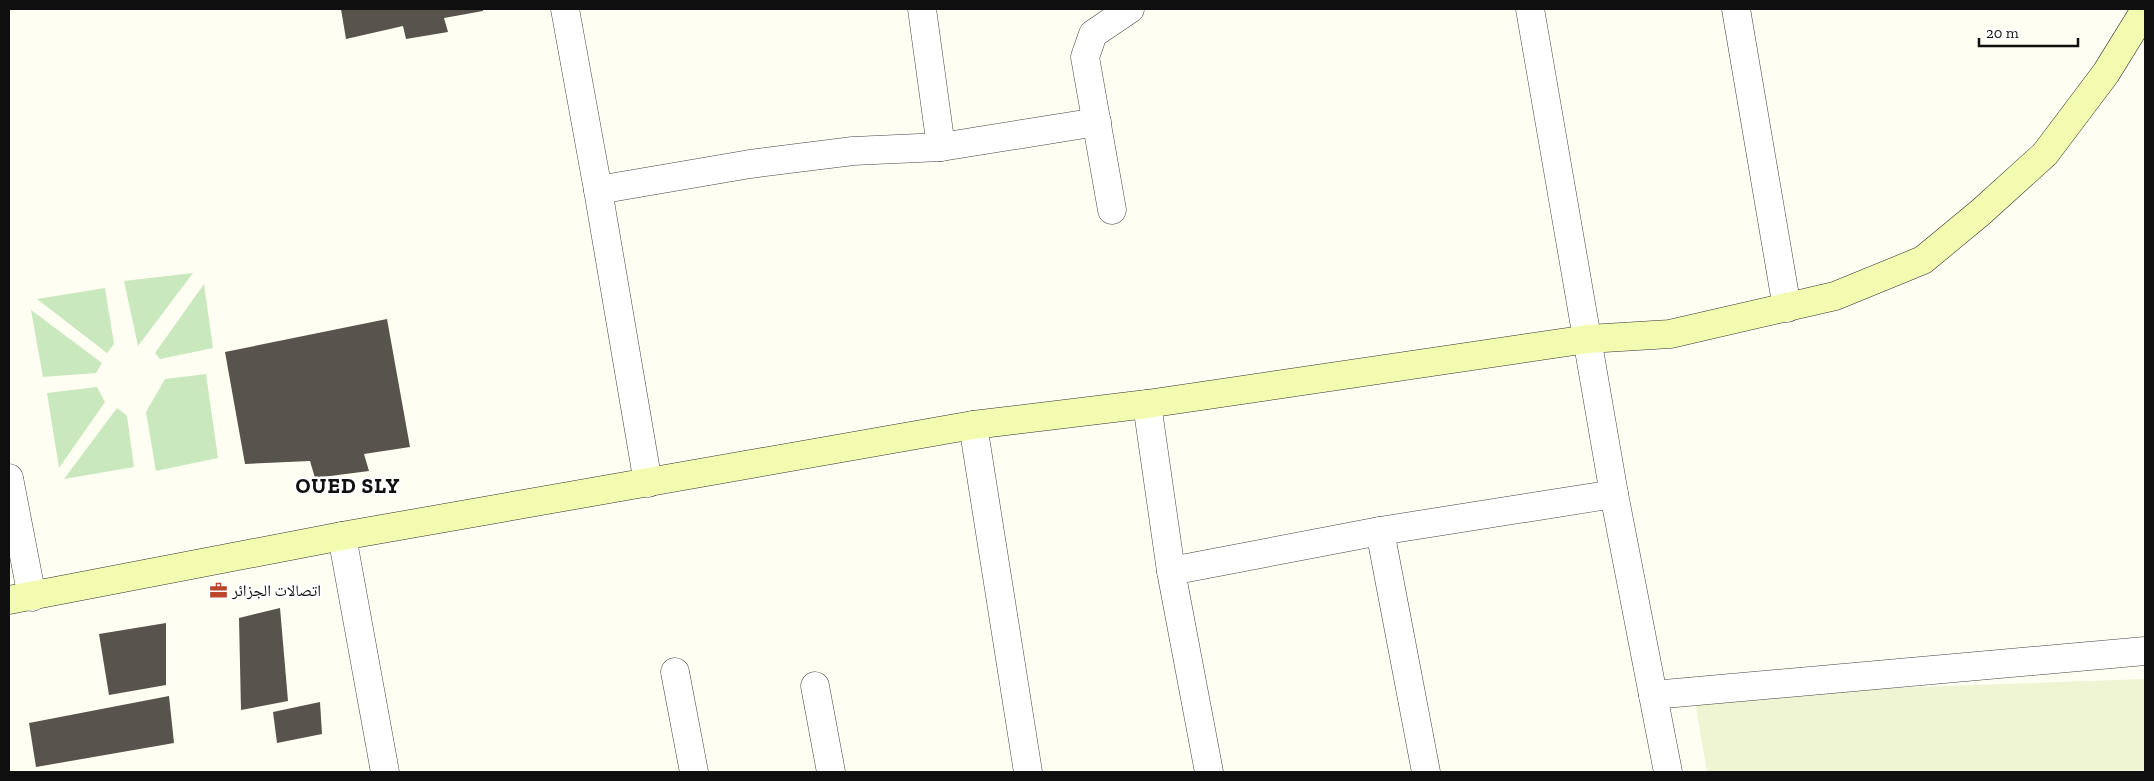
<svg xmlns="http://www.w3.org/2000/svg" width="2154" height="781" font-family="'Zilla Slab','Noto Naskh Arabic',serif">
  <style>
    .farmland { fill: #eff4d3 }
    .green { fill: #c9e8bd }
    .building { fill: #58534c }
    .lines { fill: none; stroke-linecap: round; stroke-linejoin: round }
    .street-casing { stroke: #424242; stroke-width: 29 }
    .secondary-casing { stroke: #313131; stroke-width: 29 }
    .street { stroke: #fff; stroke-width: 28 }
    .secondary { stroke: #f2fbb0; stroke-width: 28 }
    .labels { text-anchor: middle; dominant-baseline: central; stroke-width: 5; stroke-linejoin: round; paint-order: stroke }
    .poi-label { font-size: 16px; fill: #0f0f0f; stroke: #fff; text-anchor: start }
    .district-label { font-size: 21px; font-weight: bold; letter-spacing: 1px; fill: #0f0f0f; stroke: #fff }
  </style>
  <rect width="100%" height="100%" fill="#fefef2"/>
  <path class="farmland" d="M2145,679v93h-438l-13,-77z"/>
  <g class="green">
    <path d="M193,273l-55,73 -14,-65z"/>
    <path d="M204,284l9,64 -53,11 -5,-6z"/>
    <path d="M105,288l9,56 -7,9 -70,-54z"/>
    <path d="M31,310l71,53 -6,10 -53,4z"/>
    <path d="M206,374l12,84 -62,13 -10,-59 19,-33z"/>
    <path d="M97,387l8,15 -46,66 -12,-75z"/>
    <path d="M117,408l10,8 7,51 -70,12z"/>
  </g>
  <g class="building">
    <path d="M341,9h142v2l-39,7 4,14 -42,7 -3,-13 -57,13z"/>
    <path d="M387,319l23,128 -46,7 5,17 -54,7 -5,-17 -65,3 -20,-112z"/>
    <path d="M280,608l8,93 -47,9 -2,-92z"/>
    <path d="M166,623v62l-57,10 -10,-61z"/>
    <path d="M169,696l5,47 -138,24 -7,-44z"/>
    <path d="M320,702l2,32 -45,9 -4,-31z"/>
  </g>
  <g class="lines">
    <defs>
      <g id="street">
        <path d="M565,9l33,181 50,293"/>
        <path d="M922,9l19,138"/>
        <path d="M1530,9l84,485 54,278"/>
        <path d="M1736,9l51,299"/>
        <path d="M598,190l152,-26 103,-13 88,-4 156,-25"/>
        <path d="M1112,210l-27,-153 8,-23 37,-25"/>
        <path d="M1147,404l24,167 38,201"/>
        <path d="M973,425l55,347"/>
        <path d="M9,478l23,119"/>
        <path d="M1380,531l46,241"/>
        <path d="M342,536l43,236"/>
        <path d="M1171,571l209,-40 234,-37"/>
        <path d="M675,672l19,100"/>
        <path d="M815,686l16,86"/>
        <path d="M1653,695l492,-44"/>
      </g>
      <path id="secondary" d="M9,600l333,-64 631,-111 174,-21 441,-65 82,-5 165,-38 88,-36 58,-48 64,-58 61,-81 39,-63"/>
    </defs>
    <use href="#street" class="street-casing"/>
    <use href="#secondary" class="secondary-casing"/>
    <use href="#street" class="street"/>
    <use href="#secondary" class="secondary"/>
  </g>
  <defs>
    <symbol id="office-bare" viewBox="-9 -9 18 18"><path d="M-6-3h4V-5.5h4V-3h4V5H-6ZM-1-4.5V-3h2v-1.5ZM-6 0V1H6V0Z" fill="#bb462c" stroke="#fff" stroke-width="2.5" paint-order="stroke"/></symbol>
  </defs>
  <g fill-rule="evenodd">
    <use href="#office-bare" x="206" y="578" width="25" height="25"/>
  </g>
  <g class="labels">
    <g class="poi-label">
      <text x="232" y="590">اتصالات الجزائر</text>
    </g>
    <g class="district-label">
      <text x="348" y="485">OUED SLY</text>
    </g>
  </g>
  <rect width="2154" height="781" fill="none" stroke="#0f0f0f" stroke-width="20"/>
  <path d="M1979 38v8h99v-8" fill="none" stroke="#0f0f0f" stroke-width="2.5"/>
  <text x="1986" y="38" font-size="15" fill="#0f0f0f" stroke="#ffffff" stroke-width="4" paint-order="stroke">20 m</text>
</svg>
